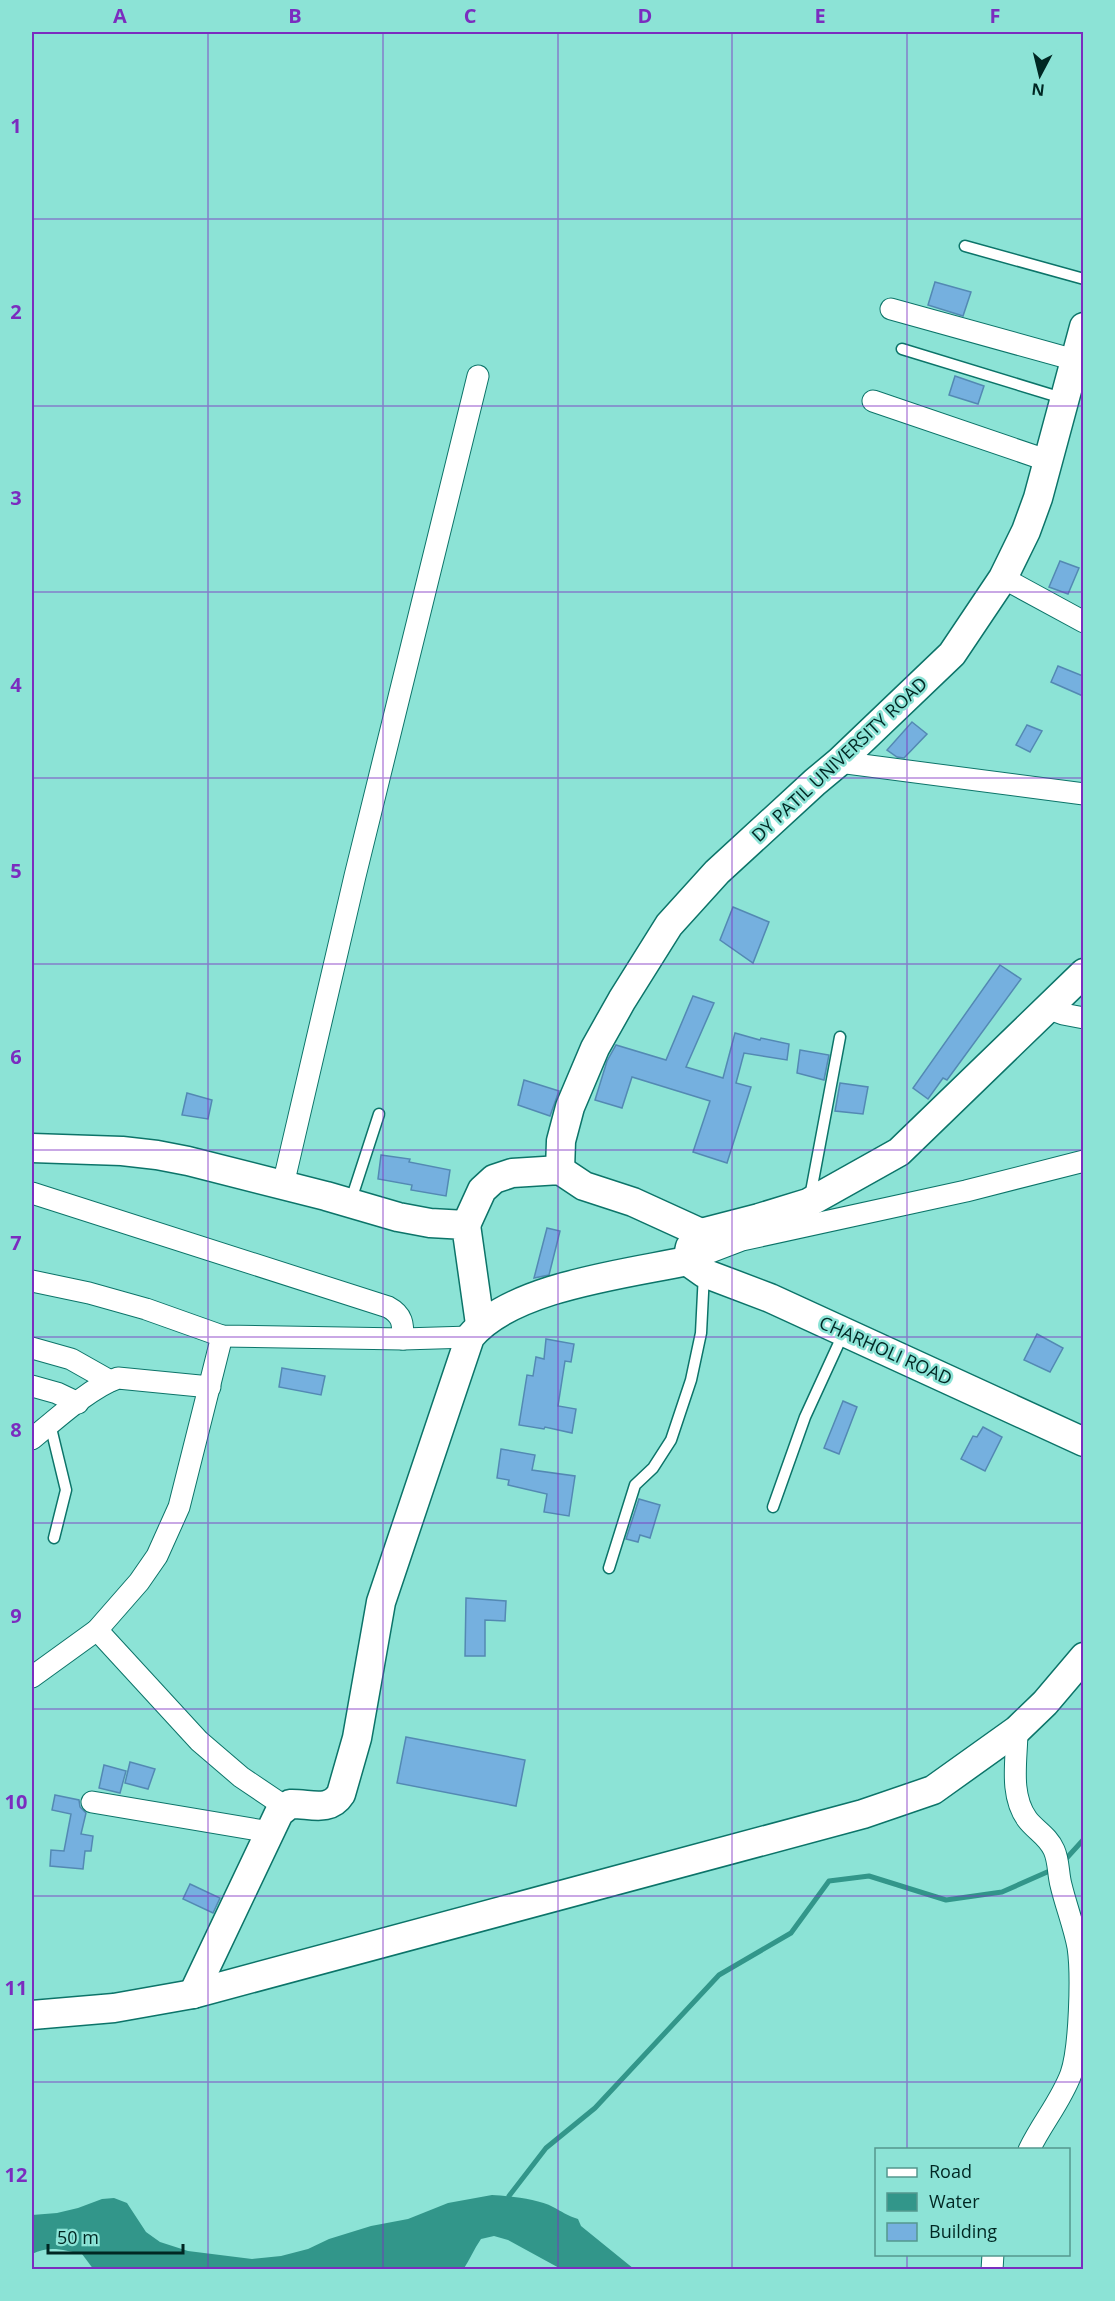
<svg xmlns="http://www.w3.org/2000/svg" width="1115" height="2301" font-family="'Open Sans',sans-serif">
  <style>
    .water { fill: #32968a }
    .lines { fill: none; stroke-linecap: round; stroke-linejoin: round }
    .stream { stroke: #32968a; stroke-width: 5 }
    .building { fill: #75b0df; stroke: #5389b3; stroke-width: 1.5 }
    .lane-casing { stroke: #0c7469; stroke-width: 13 }
    .street-casing { stroke: #0c7469; stroke-width: 23 }
    .secondary-casing { stroke: #0c7469; stroke-width: 31 }
    .lane { stroke: #fff; stroke-width: 10 }
    .street { stroke: #fff; stroke-width: 21 }
    .secondary { stroke: #fff; stroke-width: 28 }
    .grid { fill: none; stroke: #7b2cbf; stroke-width: 1.5; stroke-opacity: 0.55 }
    .labels { text-anchor: middle; dominant-baseline: central; stroke-width: 5; stroke-linejoin: round; paint-order: stroke }
    .street-label { font-size: 18px; fill: #002723; stroke: #8ce3d6 }
    .neatline { fill: none; stroke: #7b2cbf; stroke-width: 2 }
    .grid-label { font-size: 20px; text-anchor: middle; font-weight: bold; fill: #7b2cbf }
  </style>
  <rect width="100%" height="100%" fill="#8ce3d6"/>
  <path class="water" d="M492,2195c16,1 46,4 61,12 8,4 15,9 25,12l3,7 53,43h-73l-53,-29 -14,-4 -13,3c-7,10 -11,20 -18,31h-369l-12,-16c-18,-4 -33,-9 -50,0v-39l25,-2 21,-5 24,-9 12,-1 13,5 19,29 14,10 28,9 64,8 29,-3 27,-7 21,-10 42,-13 37,-7 40,-16z"/>
  <g class="lines">
    <g class="stream">
      <path d="M1064,1861l20,-22"/>
      <path d="M509,2196l37,-48 49,-40 124,-133 72,-42 38,-52 40,-5 77,24 56,-8 52,-23"/>
    </g>
  </g>
  <g class="building">
    <path d="M935,282l36,10 -8,24 -35,-11z"/>
    <path d="M955,376l29,10 -6,18 -29,-9z"/>
    <path d="M1060,561l19,7 -11,26 -19,-7z"/>
    <path d="M1058,666l25,10v20l-32,-14z"/>
    <path d="M912,722l15,12 -23,24 -7,-1 -10,-7z"/>
    <path d="M1027,725l15,6 -12,21 -14,-7z"/>
    <path d="M733,907l36,15 -16,41 -33,-23z"/>
    <path d="M1000,965l21,14 -74,101 -4,-2 -15,21 -15,-11z"/>
    <path d="M693,996l21,7 -28,64 37,11 12,-45 25,7 1,-2 28,6 -2,16 -43,-7 -8,30 15,4 -24,76 -34,-11 17,-51 -78,-24 -10,31 -27,-8 12,-39 9,-16 50,15z"/>
    <path d="M800,1050l29,5 -5,25 -27,-7z"/>
    <path d="M524,1080l35,11 -9,25 -32,-11z"/>
    <path d="M840,1083l28,4 -5,27 -28,-3z"/>
    <path d="M187,1093l25,7 -4,19 -26,-4z"/>
    <path d="M381,1155l29,4 -1,3 41,8 -4,26 -35,-6 1,-5 -34,-6z"/>
    <path d="M547,1228l13,3 -11,44 -15,3z"/>
    <path d="M1037,1334l26,14 -13,24 -26,-12z"/>
    <path d="M546,1339l28,5 -3,18 -6,-1 -7,45 18,3 -4,24 -27,-6 -1,2 -25,-4 8,-50 6,1 3,-19 8,2z"/>
    <path d="M282,1368l43,8 -4,19 -42,-8z"/>
    <path d="M843,1401l14,6 -18,47 -15,-6z"/>
    <path d="M983,1427l19,10 -17,34 -24,-12 12,-23 4,1z"/>
    <path d="M501,1449l34,6 -3,15 43,6 -6,40 -25,-4 3,-18 -39,-9 1,-5 -12,-2z"/>
    <path d="M639,1499l21,6 -10,33 -10,-3 -2,7 -12,-3z"/>
    <path d="M466,1598l40,3 -1,20 -20,-1v36h-20z"/>
    <path d="M406,1737l119,23 -9,46 -119,-23z"/>
    <path d="M130,1762l25,7 -7,20 -23,-6z"/>
    <path d="M104,1765l22,6 -6,22 -21,-5z"/>
    <path d="M55,1795l24,5 1,7 6,6 -5,21 12,2 -2,15h-6l-2,18 -33,-3 1,-16 13,1 7,-37 -19,-4z"/>
    <path d="M190,1884l30,14 -7,15 -30,-14z"/>
  </g>
  <g class="lines">
    <defs>
      <g id="lane">
        <path d="M965,246l119,33"/>
        <path d="M902,349l160,49"/>
        <path d="M810,1197l30,-160"/>
        <path d="M350,1203l29,-89"/>
        <path d="M50,1424l16,66 -12,48"/>
        <path d="M773,1507l32,-90 39,-85"/>
        <path d="M609,1568l26,-83 18,-17 18,-28 20,-60 10,-47 3,-60"/>
      </g>
      <g id="street">
        <path d="M891,309l184,51"/>
        <path d="M873,401l176,60"/>
        <path d="M1003,578l81,44"/>
        <path d="M839,762l245,32"/>
        <path d="M1047,1008l16,6 21,4"/>
        <path d="M283,1185l72,-309 123,-500"/>
        <path d="M32,1193l356,114c15,8 15,17 15,32"/>
        <path d="M687,1261l55,-21 224,-49 118,-30"/>
        <path d="M32,1281l57,12 57,16 76,27 181,3 67,-2"/>
        <path d="M32,1348l39,11 39,22"/>
        <path d="M32,1386l25,7 21,10"/>
        <path d="M32,1439c23,-19 59,-52 86,-61l92,9"/>
        <path d="M97,1630l102,111 42,36 43,29"/>
        <path d="M32,1677l65,-47 42,-48 18,-26 22,-49 43,-171"/>
        <path d="M1017,1730c0,29 -8,64 10,89 8,11 21,17 27,31 5,11 4,24 7,35 5,21 13,41 17,62 4,27 2,101 -7,127 -10,27 -29,49 -42,76"/>
        <path d="M92,1802l178,30"/>
        <path d="M992,2270l1,-16"/>
      </g>
      <g id="secondary">
        <path d="M32,1148l90,3 35,4 31,6 138,35 72,21 32,6 36,2 14,99"/>
        <path d="M560,1170l1,-29 9,-34 25,-59 27,-48 47,-75 48,-53 98,-90 24,-20 113,-108 51,-76 23,-47 12,-33 46,-171"/>
        <path d="M466,1225l16,-35 12,-11 18,-6 48,-3 24,16 49,16 68,31"/>
        <path d="M687,1261l3,-14 11,-14 58,-15 49,-15 91,-51 185,-179"/>
        <path d="M687,1261l17,12 66,25 314,144"/>
        <path d="M193,1994l86,-181 11,-9c19,-1 39,9 51,-10l16,-56 24,-136 89,-265c41,-50 155,-63 217,-76"/>
        <path d="M32,2015l82,-7 79,-14 670,-180 70,-24 84,-60 28,-27 39,-46"/>
      </g>
    </defs>
    <use href="#lane" class="lane-casing"/>
    <use href="#street" class="street-casing"/>
    <use href="#secondary" class="secondary-casing"/>
    <use href="#lane" class="lane"/>
    <use href="#street" class="street"/>
    <use href="#secondary" class="secondary"/>
  </g>
  <path class="grid" d="M208,32v2238M383,32v2238M558,32v2238M732,32v2238M907,32v2118M32,219h1052M32,406h1052M32,592h1052M32,778h1052M32,964h1052M32,1150h1052M32,1337h1052M32,1523h1052M32,1709h1052M32,1896h1052M32,2082h1052M907,2254v16"/>
  <g class="labels">
    <g class="street-label">
      <text transform="translate(839 759) rotate(-43)">DY PATIL UNIVERSITY ROAD</text>
      <text transform="translate(886 1350) rotate(24)">CHARHOLI ROAD</text>
    </g>
  </g>
  <rect width="1115" height="2301" fill="none" stroke="#8ce3d6" stroke-width="66"/>
  <rect x="875" y="2148" width="195" height="108" fill="#8ce3d6" stroke="#54988e" stroke-width="1.5"/>
  <rect x="887" y="2168" width="30" height="9" fill="#ffffff" stroke="#54988e" stroke-width="1.5"/>
  <text x="929" y="2178" font-size="18" fill="#002723">Road</text>
  <rect x="887" y="2193" width="30" height="18" fill="#32968a" stroke="#54988e" stroke-width="1.5"/>
  <text x="929" y="2208" font-size="18" fill="#002723">Water</text>
  <rect x="887" y="2223" width="30" height="18" fill="#75b0df" stroke="#54988e" stroke-width="1.5"/>
  <text x="929" y="2238" font-size="18" fill="#002723">Building</text>
  <g transform="translate(1040 75) rotate(187)" stroke="#8ce3d6" stroke-width="4.5" paint-order="stroke">
  <path d="M0-4.5L10 22L0 15L-10 22Z" fill="#002723"/>
  <text y="-9" font-size="16" font-weight="bold" text-anchor="middle" fill="#002723">N</text>
  </g>
  <path d="M48 2244v9h135v-9" fill="none" stroke="#002723" stroke-width="3"/>
  <text x="57" y="2244" font-size="18" fill="#002723" stroke="#8ce3d6" stroke-width="4.5" paint-order="stroke">50 m</text>
  <rect x="33" y="33" width="1049" height="2235" class="neatline"/>
  <g class="grid-label">
    <text x="120" y="23">A</text>
    <text x="295" y="23">B</text>
    <text x="470" y="23">C</text>
    <text x="645" y="23">D</text>
    <text x="820" y="23">E</text>
    <text x="995" y="23">F</text>
    <text x="16" y="133">1</text>
    <text x="16" y="319">2</text>
    <text x="16" y="505">3</text>
    <text x="16" y="692">4</text>
    <text x="16" y="878">5</text>
    <text x="16" y="1064">6</text>
    <text x="16" y="1250">7</text>
    <text x="16" y="1437">8</text>
    <text x="16" y="1623">9</text>
    <text x="16" y="1809">10</text>
    <text x="16" y="1995">11</text>
    <text x="16" y="2182">12</text>
  </g>
</svg>
